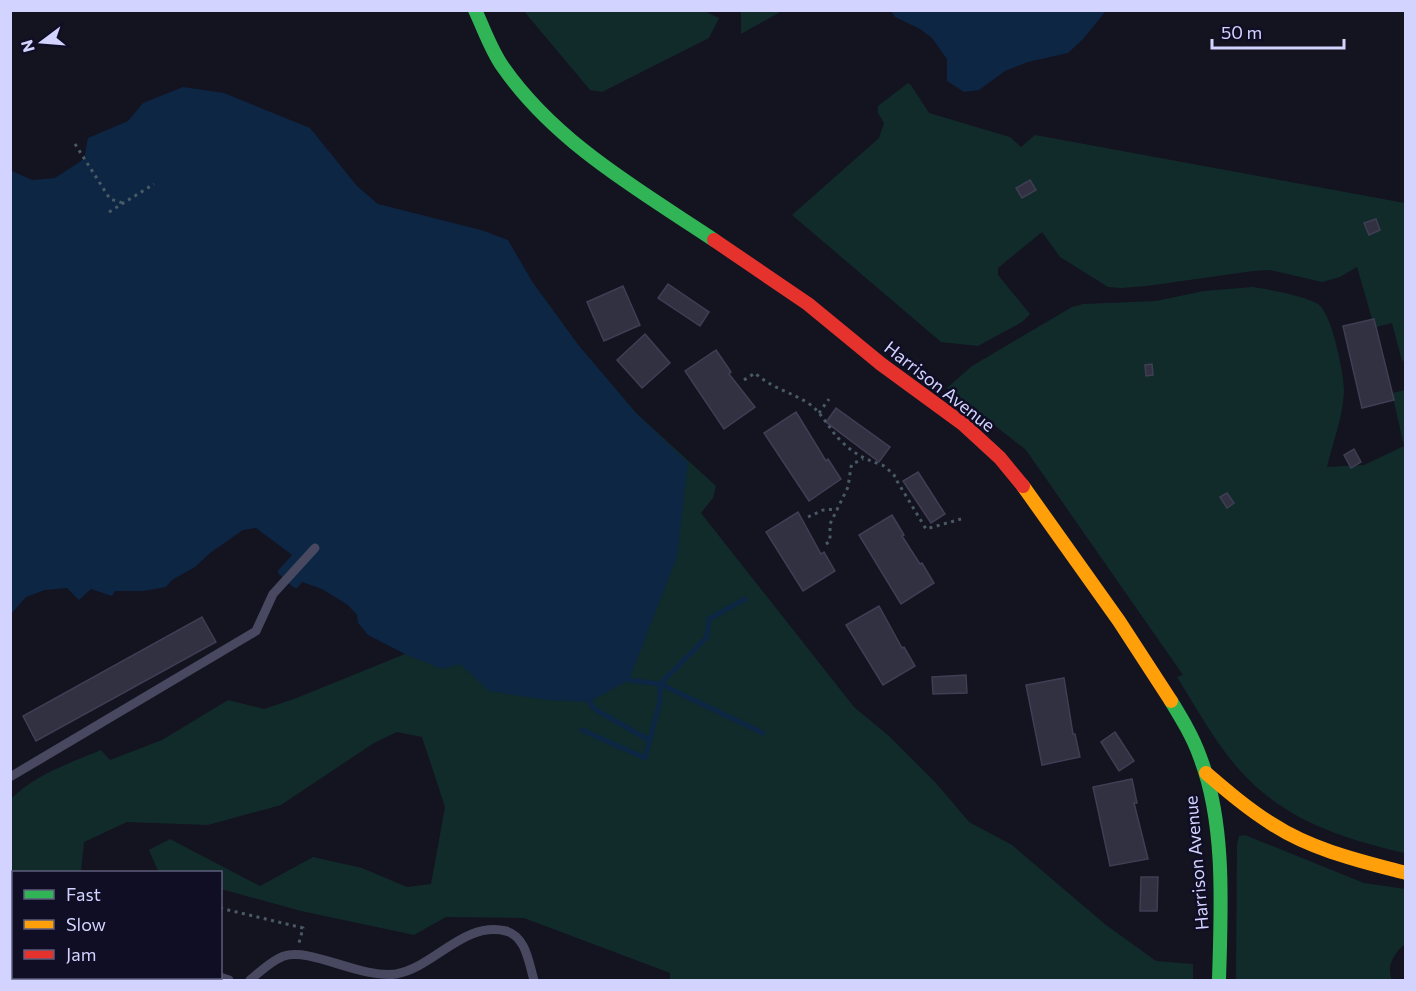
<svg xmlns="http://www.w3.org/2000/svg" width="1416" height="991" font-family="Commissioner,sans-serif">
  <style>
    .green { fill: #112b2a }
    .water { fill: #0c2644 }
    .pier { fill: #141320 }
    .lines { fill: none; stroke-linecap: round; stroke-linejoin: round }
    .stream { stroke: #0c2644; stroke-width: 5 }
    .building { fill: #323142; stroke: #3f3e54; stroke-width: 1.5 }
    .path { stroke: #495a66; stroke-width: 3; stroke-dasharray: 3 4.5; stroke-linecap: butt }
    .lane { stroke: #484961; stroke-width: 9 }
    .fast { stroke: #30b455; stroke-width: 14 }
    .slow { stroke: #ff9f0a; stroke-width: 14 }
    .jam { stroke: #e5322d; stroke-width: 14 }
    .labels { text-anchor: middle; dominant-baseline: central; stroke-width: 5; stroke-linejoin: round; paint-order: stroke }
    .street-label { font-size: 18px; fill: #d3d3ff; stroke: #0f0e25 }
  </style>
  <rect width="100%" height="100%" fill="#141320"/>
  <g class="green">
    <path d="M523,10h179l17,8 -10,20 -107,54 -12,-2z"/>
    <path d="M741,11v-1l41,1 -41,23z"/>
    <path d="M908,83l3,2 18,28 81,24 11,10 14,-12 370,68v157l-3,1 -10,-38 -16,4 -1,-8h-3l-15,-52 -17,10 -18,5 -52,-12 -17,1 -106,15 -26,2 -13,-1 -48,-30 -18,-25 -44,36v7l32,39 -8,8 -44,24 -37,-4 -149,-127 87,-77 5,-15 -6,-10v-7z"/>
    <path d="M533,283l46,63 57,67 80,73 -3,12 -12,15 153,194 35,29 47,47 33,39 43,23 94,80 50,36 37,3v16h-523v-7l-146,-55 -78,-1 -32,18 -113,-24 -80,-22 -1,-17 -62,-1 -9,-21 21,-11 90,47 53,-29 49,11 45,19 24,-3 14,-77 -23,-70 -25,-5 -23,11 -93,62 -73,20 -81,-3 -43,20 -3,29 2,1h-69l-1,11 -3,-7v-76c24,-25 60,-37 91,-50l9,10 52,-20 66,-40 36,9 30,-10 111,-45z"/>
    <path d="M1252,287c15,2 54,9 66,17 14,9 26,70 26,87 -1,26 -11,51 -17,76l37,-2 40,-19 -12,-53 13,-3v463c-65,-15 -124,-34 -169,-87 -23,-27 -40,-59 -59,-89l6,-2 -157,-225 -79,-62 25,-22 100,-59 11,-3 73,-3 48,-10z"/>
    <path d="M1245,835l119,48 41,6v55c-11,9 -19,22 -13,36h-156l1,-135 2,-9z"/>
    <path d="M13,927l1,51h168l14,2h-185v-51z"/>
  </g>
  <g class="water">
    <path d="M891,11v-1l215,1 -23,28 -15,14 -40,9 -23,9 -26,19 -15,2 -17,-11v-22l-15,-21 -12,-9 -25,-12z"/>
    <path d="M183,87l41,6 86,35 47,58 21,18 103,26 27,10 25,43 46,63 57,67 52,50 -11,94 -48,123 -40,22 -42,-2 -58,-9 -29,-27 -18,5 -37,-15 -37,-19 -18,-22 -33,-18 -24,-8 -14,-13 -13,-24 -16,-6 -78,47 -57,6 -24,-8 -12,11 -12,-12 -22,2 -19,7 -15,17 -1,-444 22,10 23,-2 29,-19 4,-21 40,-17 15,-18z"/>
  </g>
  <g class="pier">
    <path d="M256,528l36,27 -17,19 -12,-22 -12,-5 -20,16 -58,30 -58,7 -4,-2 4,-7h29l22,-4 6,-7 23,-13 15,-14 33,-23z"/>
    <path d="M302,582l20,7 26,16 9,10 1,8 -2,1 -8,-9 -32,-17 -21,-7z"/>
  </g>
  <g class="lines">
    <g class="stream">
      <path d="M629,680l31,4 103,49"/>
      <path d="M589,702l7,8 53,30"/>
      <path d="M582,730l63,28 15,-57v-17l47,-47 2,-18 36,-20"/>
    </g>
  </g>
  <g class="building">
    <path d="M1030,180l6,10 -14,8 -6,-10z"/>
    <path d="M1376,219l4,11 -11,5 -5,-12z"/>
    <path d="M668,284l41,28 -9,14 -42,-28z"/>
    <path d="M623,286l17,39 -36,16 -17,-39z"/>
    <path d="M1374,319l20,81 -32,8 -19,-82z"/>
    <path d="M645,334l25,29 -28,25 -25,-28z"/>
    <path d="M716,350l15,22 -2,2 26,33 -31,22 -39,-58z"/>
    <path d="M1152,364l1,11 -7,1 -1,-11z"/>
    <path d="M836,408l54,39 -11,15 -53,-40z"/>
    <path d="M796,412l30,49 2,-2 13,20 -32,22 -45,-68z"/>
    <path d="M1354,449l7,13 -10,6 -7,-13z"/>
    <path d="M918,472l27,42 -14,9 -28,-42z"/>
    <path d="M1227,493l7,10 -7,5 -7,-11z"/>
    <path d="M798,512l23,42 3,-2 11,19 -32,20 -37,-59z"/>
    <path d="M892,515l12,20 -2,1 18,28 2,-1 12,20 -33,21 -42,-69z"/>
    <path d="M879,606l23,42 2,-1 11,19 -32,19 -37,-60z"/>
    <path d="M202,617l14,25 -180,99 -13,-25z"/>
    <path d="M966,675l1,18 -34,1 -1,-17z"/>
    <path d="M1064,678l9,56h2l5,23 -38,8 -16,-80z"/>
    <path d="M1115,732l19,29 -15,10 -18,-29z"/>
    <path d="M1132,779l5,24h-3l14,56 -38,7 -17,-79z"/>
    <path d="M1141,877h17l-1,34h-17z"/>
  </g>
  <g class="lines">
    <g class="path">
      <path d="M75,144l35,55 13,4"/>
      <path d="M109,212l45,-28"/>
      <path d="M744,380l11,-7c16,15 36,19 53,30 15,10 21,27 34,39 12,12 25,18 40,23 5,2 10,9 14,12l1,4 29,48 35,-10"/>
      <path d="M819,413l10,-14"/>
      <path d="M808,517l15,-7 15,-1"/>
      <path d="M826,544l4,-3v-17l18,-37 3,-20 1,-3 11,-5"/>
      <path d="M220,908l83,20 -4,15"/>
    </g>
    <g class="lane">
      <path d="M10,777l246,-146 17,-37 42,-46"/>
      <path d="M10,915l4,2"/>
      <path d="M220,977l9,3"/>
      <path d="M250,980c10,-8 22,-20 34,-24 26,-9 77,23 112,18 39,-7 67,-53 110,-43 20,5 23,33 28,49"/>
    </g>
    <g class="fast">
      <path d="M475,10c9,19 16,40 28,57 53,76 136,123 211,173"/>
      <path d="M1171,701c11,18 22,36 29,56 26,67 21,153 19,223"/>
    </g>
    <g class="slow">
      <path d="M1023,486l96,135 52,80"/>
      <path d="M1206,773c21,18 42,36 66,51 40,26 88,37 134,49"/>
    </g>
    <path class="jam" d="M714,240l94,64 73,60 82,60 37,34 23,28"/>
  </g>
  <g class="labels">
    <g class="street-label">
      <text transform="translate(940 386) rotate(38)">Harrison Avenue</text>
      <text transform="translate(1196 863) rotate(-95)">Harrison Avenue</text>
    </g>
  </g>
  <rect width="1416" height="991" fill="none" stroke="#d3d3ff" stroke-width="24"/>
  <rect x="12" y="871" width="210" height="108" fill="#0f0e25" stroke="#5d5d7c" stroke-width="1.5"/>
  <rect x="24" y="890" width="30" height="9" fill="#30b455" stroke="#5d5d7c" stroke-width="1.5"/>
  <text x="66" y="901" font-size="18" fill="#d3d3ff">Fast</text>
  <rect x="24" y="920" width="30" height="9" fill="#ff9f0a" stroke="#5d5d7c" stroke-width="1.5"/>
  <text x="66" y="931" font-size="18" fill="#d3d3ff">Slow</text>
  <rect x="24" y="950" width="30" height="9" fill="#e5322d" stroke="#5d5d7c" stroke-width="1.5"/>
  <text x="66" y="961" font-size="18" fill="#d3d3ff">Jam</text>
  <g transform="translate(42 42) rotate(254)" stroke="#0f0e25" stroke-width="4.5" paint-order="stroke">
  <path d="M0-4.5L10 22L0 15L-10 22Z" fill="#d3d3ff"/>
  <text y="-9" font-size="16" font-weight="bold" text-anchor="middle" fill="#d3d3ff">N</text>
  </g>
  <path d="M1212 39v9h132v-9" fill="none" stroke="#d3d3ff" stroke-width="3"/>
  <text x="1221" y="39" font-size="18" fill="#d3d3ff" stroke="#0f0e25" stroke-width="4.5" paint-order="stroke">50 m</text>
</svg>
